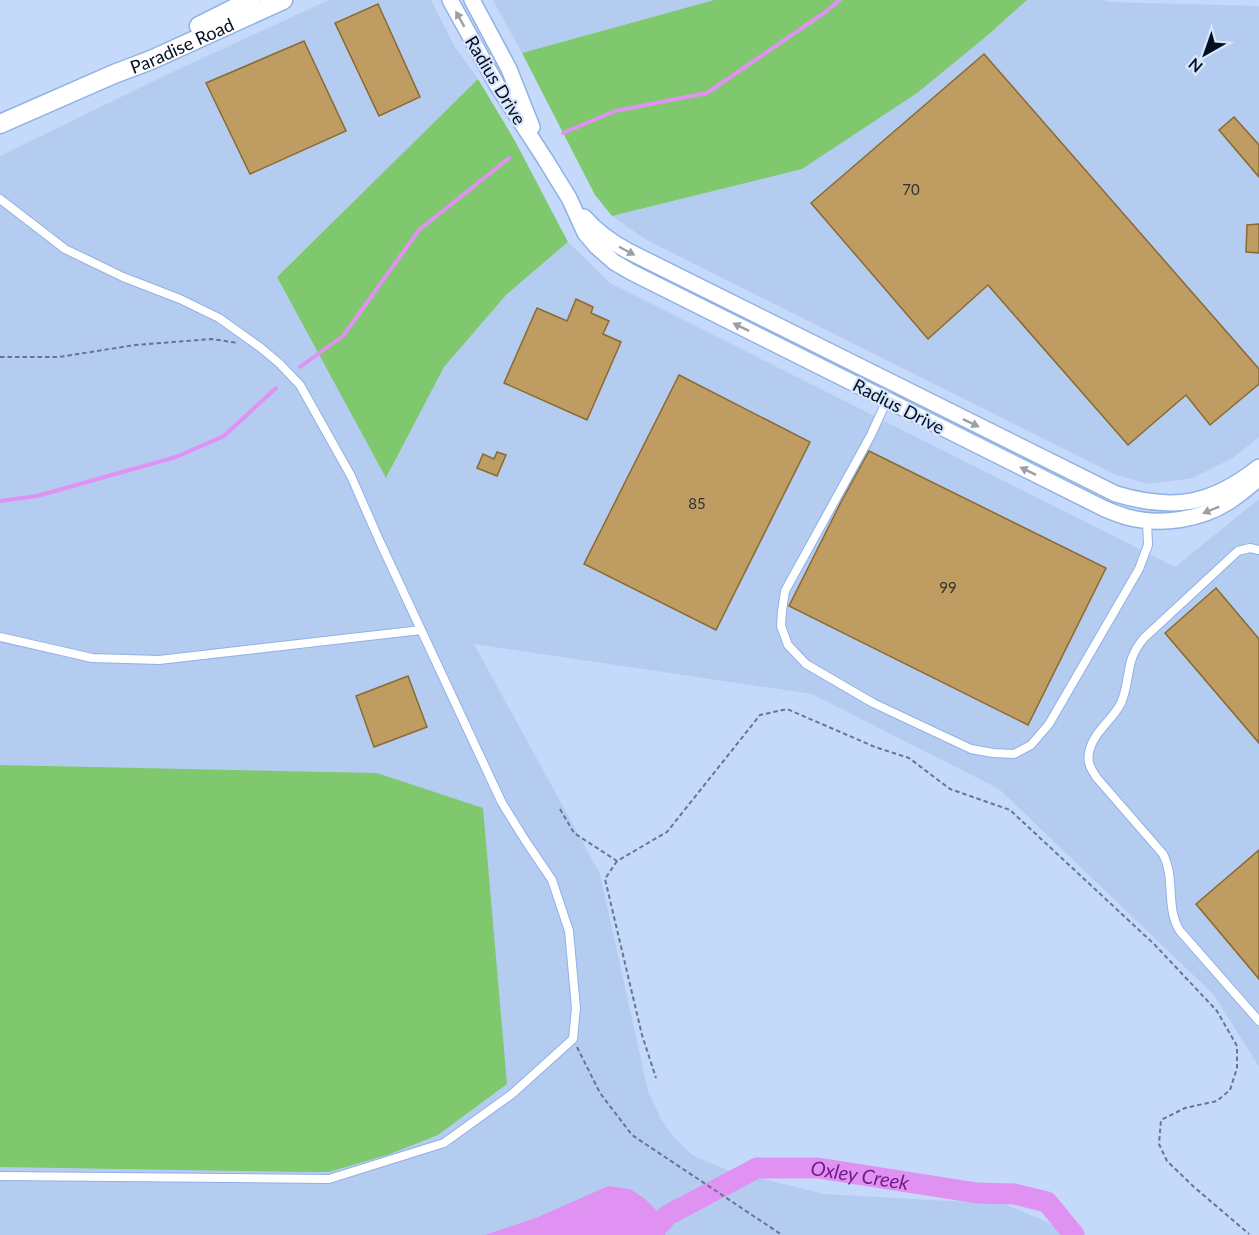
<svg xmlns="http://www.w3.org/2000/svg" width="1259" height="1235" font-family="Lato,sans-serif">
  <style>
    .built { fill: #b5ccf1 }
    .green { fill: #7fc86e }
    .water { fill: #df92f1 }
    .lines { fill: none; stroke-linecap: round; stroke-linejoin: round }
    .stream { stroke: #df92f1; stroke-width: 4 }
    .river { stroke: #df92f1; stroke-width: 21 }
    .building { fill: #be9c62; stroke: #8a6a31; stroke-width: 1.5 }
    .service-casing { stroke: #90b1e6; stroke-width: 10 }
    .minor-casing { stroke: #90b1e6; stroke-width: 18 }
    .tertiary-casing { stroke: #90b1e6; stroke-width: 21 }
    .path { stroke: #677690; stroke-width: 2; stroke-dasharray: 4.5 3; stroke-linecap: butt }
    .service { stroke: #fff; stroke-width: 8 }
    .minor { stroke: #fff; stroke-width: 15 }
    .tertiary { stroke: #fff; stroke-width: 18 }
    .oneway { fill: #9b9fa7 }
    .labels { text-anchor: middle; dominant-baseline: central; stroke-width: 4.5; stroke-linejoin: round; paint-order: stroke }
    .number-label { font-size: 15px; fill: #333232 }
    .street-label { font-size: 18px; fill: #050f22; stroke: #d8e6fc }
    .water-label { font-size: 20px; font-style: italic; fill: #77188b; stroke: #d8e6fc }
  </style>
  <rect width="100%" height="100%" fill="#c5d9fa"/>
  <g class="built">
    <path d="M329,0h102l24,47 23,32 -201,198 110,200 57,-110 63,-73 61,-52 42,41 565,284 84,-68v568l-45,-72 -215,-206 -187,-95 -338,-50 126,230 48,217 13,28 11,16 20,20 35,15 97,24 181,10 53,23 2,8h-1060v-1079l164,-80z"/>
    <path d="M493,0h221l-192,53z"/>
    <path d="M1027,0h76l7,2 149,4v431l-26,21 -40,20 -44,6 -33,-9 -471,-236 -33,-23 190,-47 186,-134z"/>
  </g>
  <g class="green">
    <path d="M714,0h313l-39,35 -71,58 -115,76 -190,47 -17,-21 -73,-142z"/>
    <path d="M478,79l37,62 53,101 -61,52 -63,73 -58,111 -109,-201z"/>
    <path d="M0,765l377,8 106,35 24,276 -69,51 -48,19 -61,18h-29l-300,-5z"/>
  </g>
  <path class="water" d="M608,1186l22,3 15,10 16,16h7l-4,16 1,4h-180l51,-17z"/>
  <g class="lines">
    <g class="stream">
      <path d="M563,133l52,-22 92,-18 117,-80 16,-13"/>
      <path d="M300,367l43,-31 76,-106 90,-72"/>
      <path d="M0,501l37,-5 139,-39 48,-21 52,-48"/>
    </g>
    <path class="river" id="s1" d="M650,1235l18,-20 89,-47h61l159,25 37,1 33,8 27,33"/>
  </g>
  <g class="building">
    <path d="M378,4l42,93 -41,19 -44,-93z"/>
    <path d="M304,41l42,90 -96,43 -44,-91z"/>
    <path d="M984,54l275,315v15l-49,41 -24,-30 -58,50 -140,-160 -60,54 -117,-136z"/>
    <path d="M1234,117l25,28v32l-40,-47z"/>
    <path d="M1259,224v29l-13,-1 1,-27z"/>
    <path d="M576,299l17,8 -2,6 18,8 -6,13 18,8 -34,78 -83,-37 33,-75 30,13z"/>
    <path d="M679,375l131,67 -94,188 -132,-66z"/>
    <path d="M869,451l237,117 -78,157 -239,-119 52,-104z"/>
    <path d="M497,452l9,3 -9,21 -20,-8 6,-14 11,5z"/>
    <path d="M1216,588l43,51v104l-94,-110z"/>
    <path d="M408,676l19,51 -53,20 -18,-51z"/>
    <path d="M1259,850v129l-63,-75z"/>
  </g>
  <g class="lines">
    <defs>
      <g id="service">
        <path d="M0,199l65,50 58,28 57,22 39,19 42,30 18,15 21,22 51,91 29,66 122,261 23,37 27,40 17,51 7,77 -3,31 -61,55 -68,49 -115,36 -329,-3"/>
        <path d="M887,400l-16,35 -86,156 -3,20 -1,15 7,19 18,19 67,39 98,46 22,4 21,1 17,-9 18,-21 90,-155 9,-24 -1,-24"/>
        <path d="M1259,550l-9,-2 -12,3 -94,87c-5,6 -9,12 -12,20 -5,14 -4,30 -11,45 -8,17 -29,30 -32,50 -2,10 2,16 8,25l66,76c13,25 2,54 17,77l79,90"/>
        <path d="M0,637l92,21 67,2 262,-30"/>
      </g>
      <g id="minor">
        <path d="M450,0l47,85 48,74 24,39 16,35 12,14 17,15 17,10 474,237c7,3 15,6 22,8 34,9 74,3 103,-16 10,-7 20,-15 29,-23"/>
        <path d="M472,0l37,69 23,58"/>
        <path d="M584,217c13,15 27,25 44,34l488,243c58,17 95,11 143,-27"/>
      </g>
      <g id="tertiary">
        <path d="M199,26l52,-26"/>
        <path id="s2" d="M0,124l114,-50 37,-14 132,-60"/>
      </g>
    </defs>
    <use href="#service" class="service-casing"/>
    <use href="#minor" class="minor-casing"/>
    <use href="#tertiary" class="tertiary-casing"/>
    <g class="path">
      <path d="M0,357h59l76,-12 77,-6 26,4"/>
      <path d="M560,809l14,24 43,28 50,-29 93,-117 27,-6 88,38 34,11 41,31 60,21 144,134 63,67 20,35v22l-7,22 -13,11 -32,7 -24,12 -2,24 8,17 27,26 55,47"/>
      <path d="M617,861l-12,18 37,156 14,43"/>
      <path d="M577,1047l23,46 32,42 150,100"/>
    </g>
    <use href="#service" class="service"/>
    <use href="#minor" class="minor"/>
    <use href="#tertiary" class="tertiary"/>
  </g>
  <defs><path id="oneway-solid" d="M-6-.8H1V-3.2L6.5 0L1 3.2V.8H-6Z" transform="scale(1.5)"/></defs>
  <g class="oneway">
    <use href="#oneway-solid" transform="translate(460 19) rotate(-119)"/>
    <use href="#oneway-solid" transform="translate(627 251) rotate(28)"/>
    <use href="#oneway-solid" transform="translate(741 327) rotate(-154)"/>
    <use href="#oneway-solid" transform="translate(971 423) rotate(26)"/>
    <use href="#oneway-solid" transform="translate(1028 471) rotate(-154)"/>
    <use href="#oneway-solid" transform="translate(1211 510) rotate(158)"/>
  </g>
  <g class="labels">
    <g class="number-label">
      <text x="911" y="189">70</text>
      <text x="697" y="503">85</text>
      <text x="948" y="587">99</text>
    </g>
    <g class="street-label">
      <text stroke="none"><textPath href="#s2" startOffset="198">Paradise Road</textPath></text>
      <text transform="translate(496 80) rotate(59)">Radius Drive</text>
      <text transform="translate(899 406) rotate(27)">Radius Drive</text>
    </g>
    <g class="water-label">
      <text stroke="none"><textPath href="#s1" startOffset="231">Oxley Creek</textPath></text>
    </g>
  </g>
  <g transform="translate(1205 54) rotate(220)" stroke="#d8e6fc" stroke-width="4.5" paint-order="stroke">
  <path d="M0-4.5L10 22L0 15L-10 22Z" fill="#050f22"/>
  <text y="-9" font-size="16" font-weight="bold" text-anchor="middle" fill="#050f22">N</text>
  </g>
</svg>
